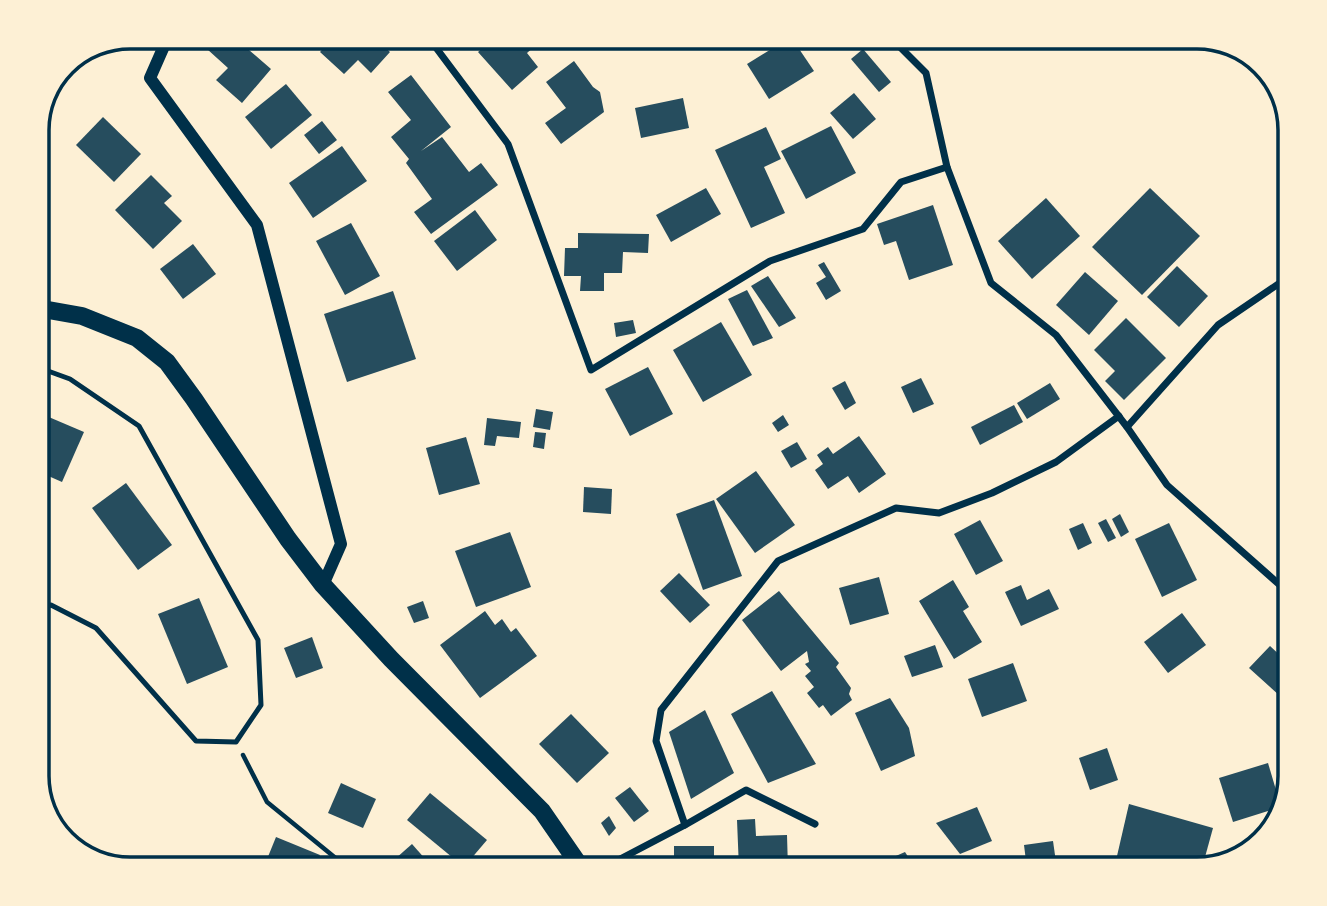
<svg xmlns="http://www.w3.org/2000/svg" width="1327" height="906" font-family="'DejaVu Sans',sans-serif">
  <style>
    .building { fill: #264d5e }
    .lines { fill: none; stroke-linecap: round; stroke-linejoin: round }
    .path { stroke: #003049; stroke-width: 4.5 }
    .service { stroke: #003049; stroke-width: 5 }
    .minor { stroke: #003049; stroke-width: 7 }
    .tertiary { stroke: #003049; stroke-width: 12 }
    .primary { stroke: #003049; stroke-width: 18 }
    .rim { fill: none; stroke: #003049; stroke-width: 3.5 }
  </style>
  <rect width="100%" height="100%" fill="#fdf0d5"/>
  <g class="building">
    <path d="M218,37h43l-12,13 22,19 -29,34 -26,-23 12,-12 -21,-19z"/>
    <path d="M327,37h46l17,15 -19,21 -13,-13 -14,14 -24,-22 11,-12z"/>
    <path d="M495,37h50l-18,16 11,14 -26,23 -34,-38z"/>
    <path d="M791,37l23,34 -45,28 -22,-35z"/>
    <path d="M863,49l28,33 -12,10 -28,-33z"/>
    <path d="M574,61l19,26 7,5 4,20 -43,32 -16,-21 21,-15 -20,-26z"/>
    <path d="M411,75l40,52 -30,24 21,-14 27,35 12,-9 17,22 -67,49 -17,-22 18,-13 -26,-36 3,-4 -18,-22 20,-17 -23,-28z"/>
    <path d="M286,84l26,31 -41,34 -26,-32z"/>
    <path d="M854,93l22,26 -23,20 -23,-26z"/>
    <path d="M683,98l6,30 -48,10 -6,-30z"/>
    <path d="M103,117l38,37 -27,28 -38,-37z"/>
    <path d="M322,121l15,19 -18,14 -15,-19z"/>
    <path d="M831,126l25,47 -50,26 -25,-48z"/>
    <path d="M766,127l15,32 -17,8 21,46 -34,15 -36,-78z"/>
    <path d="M342,146l25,35 -54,37 -24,-35z"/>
    <path d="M151,175l21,21 -8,7 18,18 -29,28 -38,-39z"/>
    <path d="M706,188l15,26 -50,28 -15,-27z"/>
    <path d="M1150,188l50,48 -58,59 -50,-48z"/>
    <path d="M1046,198l34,38 -48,43 -34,-38z"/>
    <path d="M933,205l20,60 -44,15 -13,-39 -12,4 -7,-21z"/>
    <path d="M475,210l22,30 -40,31 -23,-30z"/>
    <path d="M351,223l29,53 -35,19 -29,-54z"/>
    <path d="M578,233l71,1 -1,19 -25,-1 -1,21h-18v18h-24l1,-15h-17l1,-28h13z"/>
    <path d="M193,244l23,30 -33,25 -23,-30z"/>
    <path d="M824,262l17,29 -15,9 -10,-17 10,-6 -8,-12z"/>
    <path d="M1177,266l31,30 -29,31 -32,-30z"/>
    <path d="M1085,272l33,29 -29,34 -33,-30z"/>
    <path d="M768,276l28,42 -17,9 -28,-41z"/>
    <path d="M747,290l26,48 -20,8 -25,-47z"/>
    <path d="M393,291l23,68 -69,23 -23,-68z"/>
    <path d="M1126,318l40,40 -42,42 -19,-19 10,-10 -21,-21z"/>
    <path d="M633,320l3,13 -20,4 -2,-14z"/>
    <path d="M721,322l31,53 -49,27 -30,-52z"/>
    <path d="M648,367l25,47 -43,22 -25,-47z"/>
    <path d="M921,378l13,26 -21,9 -12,-26z"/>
    <path d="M845,381l11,22 -11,7 -13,-22z"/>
    <path d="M1050,383l10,16 -33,20 -10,-16z"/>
    <path d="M1014,405l9,17 -43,23 -9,-18z"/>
    <path d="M536,409l17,3 -3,18 -17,-3z"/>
    <path d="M37,412l47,20 -22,50 -25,-11z"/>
    <path d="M783,415l6,10 -11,7 -6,-9z"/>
    <path d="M487,418l34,4 -2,16 -22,-2 -2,10 -11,-1z"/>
    <path d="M535,432l11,1 -2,16 -11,-2z"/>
    <path d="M859,436l27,38 -27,19 -11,-17 -20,13 -13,-19 8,-6 -6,-9 11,-8 5,7z"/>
    <path d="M466,437l14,47 -41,11 -13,-47z"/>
    <path d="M797,442l10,17 -16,9 -10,-17z"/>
    <path d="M756,471l39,54 -40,28 -39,-54z"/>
    <path d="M126,483l46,62 -34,25 -46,-62z"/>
    <path d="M584,487l28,2 -1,25 -28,-2z"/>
    <path d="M714,500l28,76 -39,14 -27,-76z"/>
    <path d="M1120,514l9,18 -8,5 -9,-18z"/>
    <path d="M1106,519l10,19 -8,4 -10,-19z"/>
    <path d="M980,520l23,41 -27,14 -22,-41z"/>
    <path d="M1083,523l9,20 -14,7 -9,-21z"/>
    <path d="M1169,523l28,57 -35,17 -27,-58z"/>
    <path d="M510,532l21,55 -55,20 -21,-56z"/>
    <path d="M679,573l31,32 -20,18 -30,-32z"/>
    <path d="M879,577l10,37 -39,11 -11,-37z"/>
    <path d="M953,580l16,27 -6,4 19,31 -28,17 -35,-58z"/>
    <path d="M1021,585l6,15 22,-11 10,20 -38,17 -16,-34z"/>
    <path d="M779,591l60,72 -3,4 15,21 -2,6 3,6 -21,16 -8,-11 -4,3 -12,-15 7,-6 -9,-11 6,-5 -6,-7 4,-2 -2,-11 -26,20 -39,-51z"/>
    <path d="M199,598l29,69 -41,17 -29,-70z"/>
    <path d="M423,601l6,17 -15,5 -7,-16z"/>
    <path d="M485,611l10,14 7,-6 9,13 5,-4 21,28 -57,42 -40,-53z"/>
    <path d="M1182,613l24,32 -38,28 -24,-31z"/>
    <path d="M312,637l11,31 -27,10 -12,-30z"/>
    <path d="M935,645l8,22 -31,10 -8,-21z"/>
    <path d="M1270,646l14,13 6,-6v52l-41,-37z"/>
    <path d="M1013,663l14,38 -45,16 -14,-38z"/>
    <path d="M772,691l44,73 -48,19 -37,-69z"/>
    <path d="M890,698l19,30 6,28 -34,15 -26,-58z"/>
    <path d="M705,710l29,63 -43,26 -22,-67z"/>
    <path d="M571,714l38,39 -32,30 -38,-39z"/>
    <path d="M1107,748l11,32 -28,10 -11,-32z"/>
    <path d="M1268,763l13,44 -48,15 -14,-44z"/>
    <path d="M341,783l35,16 -13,29 -35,-15z"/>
    <path d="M630,787l19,24 -15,11 -19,-24z"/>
    <path d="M430,793l57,47 -23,27 -57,-47z"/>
    <path d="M1129,804l84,24 -11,40 -36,1 -49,-13z"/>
    <path d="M977,807l15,34 -32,13 -24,-31z"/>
    <path d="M609,816l7,12 -7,8 -8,-13z"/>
    <path d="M755,819l1,17 31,-1 1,34h-49l-2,-49z"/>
    <path d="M276,837l44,18 -6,14h-51z"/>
    <path d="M1053,841l4,28h-30l-3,-24z"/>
    <path d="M412,844l22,25h-30l-9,-10z"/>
    <rect x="674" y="846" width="40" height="23"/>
    <path d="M905,852l11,17h-50z"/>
    <path d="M1007,860l4,9h-34z"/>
  </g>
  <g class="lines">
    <path class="path" d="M243,755l24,47 82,67"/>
    <path class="service" d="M37,367l33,12 69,47 119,214 3,65 -25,37 -40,-1 -100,-113 -45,-23 -14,4"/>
    <g class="minor">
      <path d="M428,37l80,107 83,226 179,-109 93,-32 38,-47 46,-15"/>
      <path d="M890,37l36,36 21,94 44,116 65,52 71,92 40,58 123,109"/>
      <path d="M1127,427l91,-102 72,-49"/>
      <path d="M685,825l61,-35 69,34"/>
      <path d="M601,869l84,-44 -29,-84 5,-31 117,-149 118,-53 43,5 53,-20 64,-31 63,-46"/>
    </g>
    <path class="tertiary" d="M168,37l-18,41 107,147 84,319 -18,41"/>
    <path class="primary" d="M37,308l45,8 55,22 30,24 27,37 94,140 35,46 68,74 151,152 40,58"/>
  </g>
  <path d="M0 0H1327V906H0ZM130 49H1197A81 81 0 0 1 1278 130V776A81 81 0 0 1 1197 857H130A81 81 0 0 1 49 776V130A81 81 0 0 1 130 49Z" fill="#fdf0d5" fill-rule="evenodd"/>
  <path class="rim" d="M130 49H1197A81 81 0 0 1 1278 130V776A81 81 0 0 1 1197 857H130A81 81 0 0 1 49 776V130A81 81 0 0 1 130 49Z"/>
</svg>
